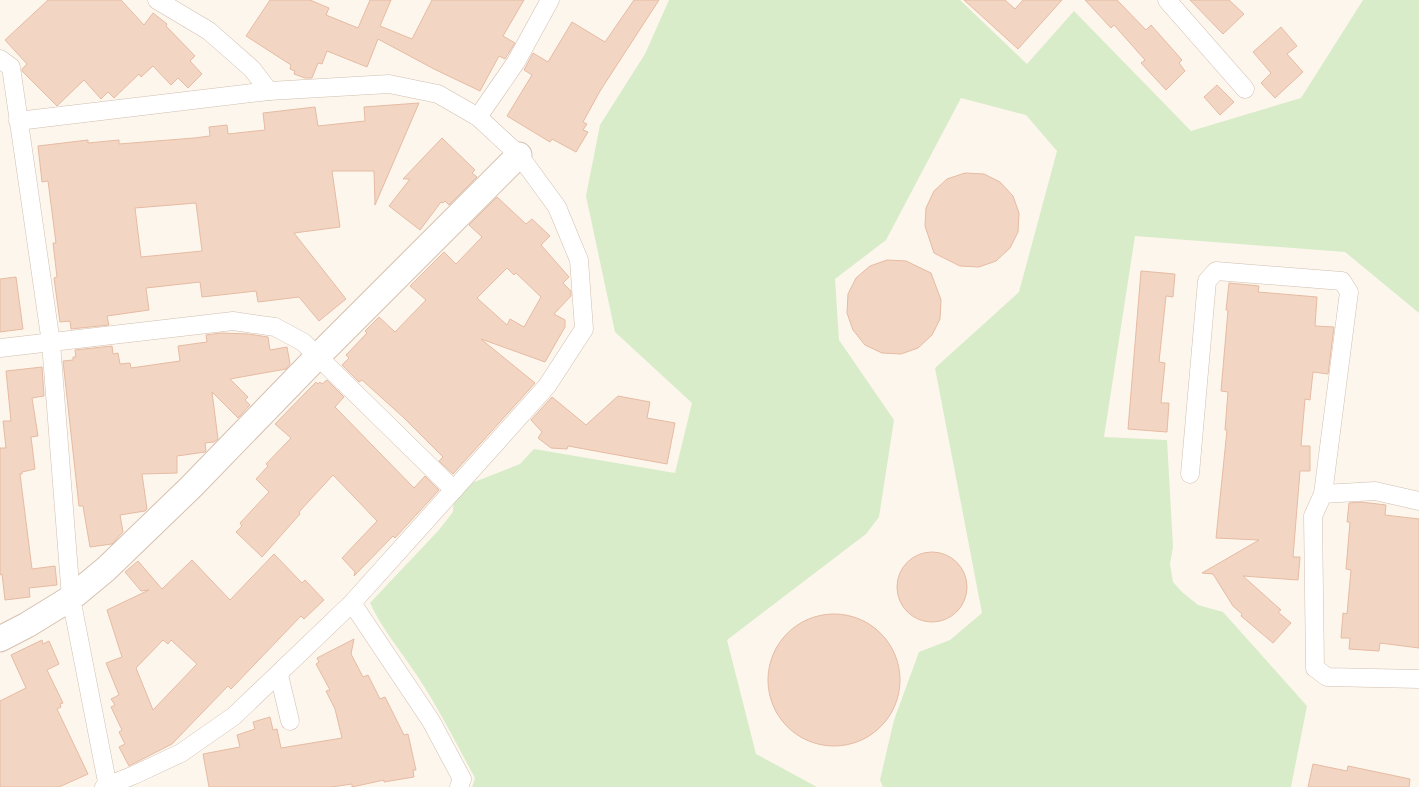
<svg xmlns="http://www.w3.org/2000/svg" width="1419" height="787" font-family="Ubuntu,sans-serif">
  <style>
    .green { fill: #d8ecc9 }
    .building { fill: #f3d5c3; stroke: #e6bba3; fill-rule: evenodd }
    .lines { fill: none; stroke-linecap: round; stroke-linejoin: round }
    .street-casing { stroke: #d1beb0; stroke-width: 19 }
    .secondary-casing { stroke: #d6c0b0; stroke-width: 27 }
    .street { stroke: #fff; stroke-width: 18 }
    .secondary { stroke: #fff; stroke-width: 25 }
  </style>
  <rect width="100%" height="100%" fill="#fdf6ec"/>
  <path class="green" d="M669,0h291l67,64 47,-53 117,120 110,-33 62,-98h56v313l-74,-61 -210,-16 -31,201 63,3 6,107 -3,17 3,18 9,10 16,13 25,7 84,94 -16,81h-408l-3,-7 14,-60 25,-68 31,-12 32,-27 -47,-245 84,-76 38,-141 -31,-36 -65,-17 -75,142 -51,39 4,61 55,80 -15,97 -13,17 -139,106 29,114 61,33h-345l3,-9c-19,-35 -37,-71 -59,-104 -16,-24 -34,-45 -46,-71l68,-72 15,-19 1,-22 66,-26 14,-15 141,24 17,-70 -77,-71 -29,-136 14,-71 45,-71z"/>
  <g class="building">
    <path d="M48,0h73l23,25 9,-12 14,11 -1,2 29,30 -5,5 12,13 -14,14 -10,-10 -7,7 -18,-19 -12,11 -2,-3 -25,24 -6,-6 -7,7 -17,-19 -27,26 -35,-35v-2l5,-5 -22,-24z"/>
    <path d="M270,0h40l19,8 -3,7 32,13 12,-28h21l-11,26 32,13 20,-39h92l-21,36 12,7 -10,16 -6,-3 -19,35 -46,-22 -56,-30 -11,28 -40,-16 -5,13 -4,-1 -6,15h-7l-11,-4 1,-3 -5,-2 1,-4 -45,-29z"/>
    <path d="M634,0h25l-59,91 -17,31 4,2 -4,6 5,2 -12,20 -24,-13 -2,3 -43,-26 25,-41 -8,-5 9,-17 15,9 24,-40 33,20z"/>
    <path d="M964,0h41l10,9 8,-9h39l-44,49z"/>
    <path d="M1085,0h32l29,30 5,-5 31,35 -3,3 6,8 -19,19 -25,-27 4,-3 -31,-35 -3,3z"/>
    <path d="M1190,0h39l15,14 -21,20z"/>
    <path d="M1281,27l16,19 -10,8 16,18 -28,26 -14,-15 10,-10 -18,-21z"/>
    <path d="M1217,85l17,17 -14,13 -16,-18z"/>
    <path d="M419,103l-44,102 -1,-34h-42l8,56 -46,6 52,66 -27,22 -20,-24 -41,5 -2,-11 -54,6 -2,-15 -54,6 3,22 -42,6 2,9 -38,4 -1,-8 -10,1 -6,-44 3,-1 -4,-34h3l-8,-62 -6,1 -4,-36 50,-6v3l31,-3v4l75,-6 16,-2 -1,-9 18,-2 1,9 37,-4 -2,-17 52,-6 3,19 47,-5 -1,-14zM196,203l6,48 -61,6 -6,-49z"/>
    <path d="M442,138l33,32 -3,3 5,4 -28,28 -4,-4 -2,2 -2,-1 -21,28 -31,-24 21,-27h-7z"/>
    <path d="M965,173l19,1 16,8 13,14 6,17 -1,19 -8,16 -14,13 -17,6 -19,-1 -26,-13 -9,-27 1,-18 8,-17 13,-12z"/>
    <path d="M497,197l29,27 6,-5 18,17 -9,9 28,32 -6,6 8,8v5l-17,18 11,6v7l-20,35 -64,-23 54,44 -82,91 -14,-13 4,-4 -40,-40 -41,-37 -3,2 -17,-17 7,-7 -3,-3 21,-22 -2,-2 14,-14 16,15 31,-32 -16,-14 34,-34 12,12 26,-27 -13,-12zM507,268l7,7 2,-2 25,24 -17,30 -14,-8 -3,6 -30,-27z"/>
    <path d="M887,260l19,1 25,12 10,27 -1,19 -8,16 -14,13 -17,6 -19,-1 -17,-8 -12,-15 -6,-17 1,-19 8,-16 14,-12z"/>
    <path d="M1141,271l34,3 -2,23 -7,-1 -7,66 6,1 -4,40h8l-2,29 -39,-3z"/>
    <path d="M16,277l7,52 -23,3v-53z"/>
    <path d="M1229,283l30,3 -1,6 59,5 -2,29 19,1 -6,47 -15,-2 -3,28 -5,-1 -4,47h9v25h-10l-7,86h7l-2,23 -55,-4 38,34 -3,2 13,11 -18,20 -32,-27 1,-2 -9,-8 -20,-32 -11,-1 57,-33 -43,-2 11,-108h-2l3,-38 -7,-1 7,-81h-2z"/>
    <path d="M221,333l27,1 20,3 2,13 17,-3 3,17 -4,5 -56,10 18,18 -3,3 5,5 -12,13 -26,-26 6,47 -4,3 -9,1 1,8 -1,1 -28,4v17l-35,1 5,35 -2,2 -25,4 3,17 -11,12 -22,3 -7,-41h-4l-16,-145 10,-1v-3h3l-1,-7 37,-4 1,8 5,-1 2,11 10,-1 1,5 49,-7 -2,-15 29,-4 -1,-7z"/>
    <path d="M42,367l2,29 -12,2 6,38 -7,1 4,32 -13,3v2h-2l12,95 23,-3 2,19 -28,3 1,9 -25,3 -3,-26 -2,1v-127h6l-3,-27h8l-5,-50z"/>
    <path d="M327,380l17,17 -9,10 79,81 11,-12 14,14 -44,48 -2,-2 -39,40 1,-4 -13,-14 35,-37 -44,-46 -34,37 1,2 -38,43 -26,-25 6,-6 -2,-3 29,-31 -13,-13 12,-13 -2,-2 25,-26 -16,-14 41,-42 2,2 2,-2 2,2z"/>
    <path d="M618,396l32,6 -3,16 28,5 -8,41 -99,-18 -1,3 -16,-1 -13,-10 4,-6 -11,-12 21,-23 34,28z"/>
    <path d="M1361,502l25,3 -1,10 34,4v129l-39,-5 -1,8 -30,-2 1,-11h-9l2,-25 4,1 4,-44 -5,-1 4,-47h-3l2,-19z"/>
    <circle cx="932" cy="587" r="35"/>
    <path d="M274,554l28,29 3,-3 19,20 -20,19 -3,-3 -70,73 -3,-3 -56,58 -43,22 -10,-19 6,-3 -6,-12 3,-2 -11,-23 4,-2 -4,-6 8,-4 -13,-32 16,-6 -15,-47 42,-20 -8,1 -16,-19 13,-11 24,28 30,-29 38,40zM163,640l5,4 3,-4 26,24 -44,46 -17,-42z"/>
    <circle cx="834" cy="680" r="66"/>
    <path d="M354,639l-3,15 12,23 5,-2 12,24 5,-2 19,38 4,-1 8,36h-3l1,7 -30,5v-2l-32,7v-3l-21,3h-122l-6,-33 37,-7 -3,-12 18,-6 -2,-7 17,-5 3,13 4,-1 4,19 61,-10 -7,-29 -9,-18 4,-1 -14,-26 3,-2 -2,-4z"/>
    <path d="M42,640l1,4 6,-3 10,23 -12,6 16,33 -3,1 1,3 -4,2 31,65 -29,13h-59v-86l26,-13 -15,-33z"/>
    <path d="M1313,764l34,7 1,-5 62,13 -1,8h-101z"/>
  </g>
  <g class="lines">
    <defs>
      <g id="street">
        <path d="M157,0l52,31 43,38 17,22"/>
        <path d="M1167,0l78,89"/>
        <path d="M0,59l11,8 40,276 20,255 37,189"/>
        <path d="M478,117l38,-55 34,-62"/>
        <path d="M18,121l251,-30 120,-7 49,10 40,23 41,38 38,52 22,53 5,69 -37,57 -195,217 -118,113 -53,37 -47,22 -30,12"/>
        <path d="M0,348l233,-27 42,6 28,15 151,148"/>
        <path d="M1190,474l17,-193 9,-10 126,10 7,11 -26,202"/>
        <path d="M1419,501l-44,-10 -52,3 -10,22 2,152 12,9 92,2"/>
        <path d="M352,603l79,118 31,58 -3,8"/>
        <path d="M279,675l11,46"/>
      </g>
      <path id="secondary" d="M0,639l27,-14 44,-27 35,-29 85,-82 127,-131 201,-201"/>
    </defs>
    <use href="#street" class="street-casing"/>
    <use href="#secondary" class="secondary-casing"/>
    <use href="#street" class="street"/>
    <use href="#secondary" class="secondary"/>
  </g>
</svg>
